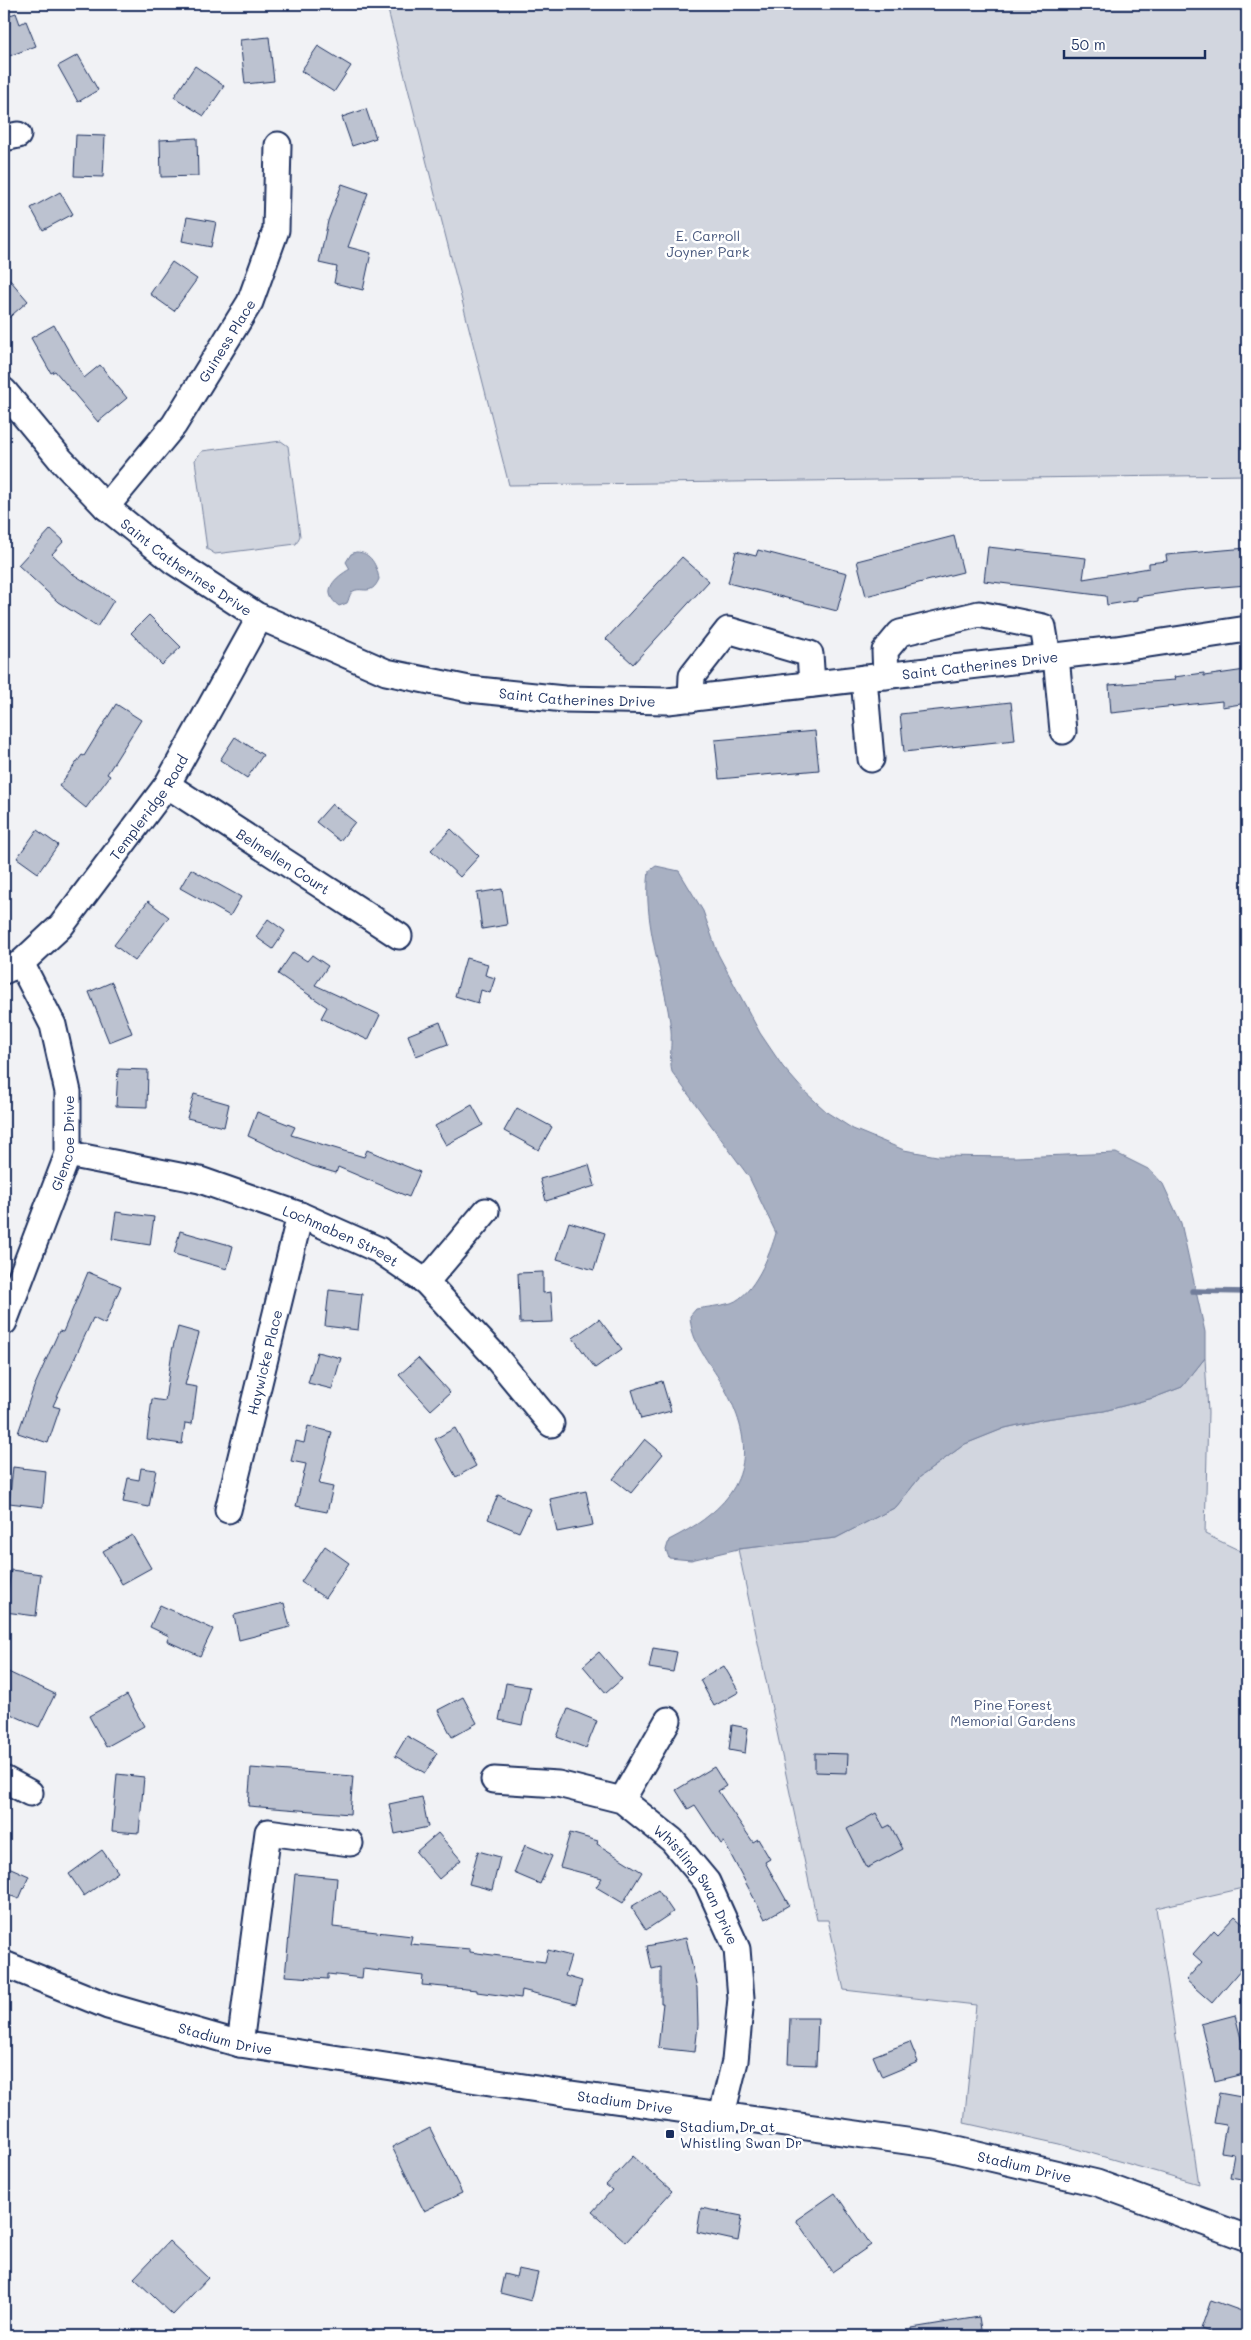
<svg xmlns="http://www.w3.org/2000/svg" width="1251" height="2340" font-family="Mali,sans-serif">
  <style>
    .green { fill: #d2d6df; stroke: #76829e }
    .water { fill: #a8b0c2; stroke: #707c9a }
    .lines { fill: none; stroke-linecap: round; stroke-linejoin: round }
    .stream { stroke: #707c9a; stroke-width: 5.5 }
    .building { fill: #bcc2d0; stroke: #1b2f5e }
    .minor-casing { stroke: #1b2f5e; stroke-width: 29 }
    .minor { stroke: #fff; stroke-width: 25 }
    .poi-dot { fill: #1b2f5e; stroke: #fff; stroke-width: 2 }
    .labels { text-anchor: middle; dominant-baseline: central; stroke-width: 5; stroke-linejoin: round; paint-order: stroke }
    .park-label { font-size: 14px; fill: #49597e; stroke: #fff }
    .street-label { font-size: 14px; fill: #1b2f5e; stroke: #fff }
    .poi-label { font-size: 14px; fill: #1b2f5e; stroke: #fff; text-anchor: start }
  </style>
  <rect width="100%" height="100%" fill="#f1f2f5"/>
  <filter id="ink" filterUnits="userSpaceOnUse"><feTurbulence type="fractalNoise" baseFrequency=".02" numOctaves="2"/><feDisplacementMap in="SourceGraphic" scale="10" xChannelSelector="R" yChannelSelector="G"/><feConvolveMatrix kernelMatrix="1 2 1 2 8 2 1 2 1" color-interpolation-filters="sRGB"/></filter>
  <g filter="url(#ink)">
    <g class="green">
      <path d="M342,4h905v471l-738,10 -121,-475 -45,-1z"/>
      <path d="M281,441l7,5 12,90 -4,8 -81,10 -8,-5 -12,-89 7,-9z"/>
      <path d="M1205,1358l3,54 -3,122 42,20v333l-91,21 43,276 -140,-40 -95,-21 12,-118 -132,-15 -16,-70h-11l-79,-371 98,-11 60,-31 24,-30 45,-33 40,-16 40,-9 59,-8 49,-13 29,-11z"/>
    </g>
    <g class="water">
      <path d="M356,552c15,0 21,14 23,27 -8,19 -18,6 -27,13 -3,3 -3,8 -5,11l-8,3c-20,-15 -3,-29 11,-37l-4,-7 5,-8z"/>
      <path d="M656,866l23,5 24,40 15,43 42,79 23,34 21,24 24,22 25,16 51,21 33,6 79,1 100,-4 34,17 13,14 18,39 24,109v26l-23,29 -29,11 -49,13 -59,8 -40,9 -40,16 -45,33 -24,30 -60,31 -98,11 -47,11 -22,-2 -3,-8 3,-10c13,-7 27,-14 39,-24 48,-37 42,-84 14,-132 -13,-23 -31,-41 -32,-68l6,-7c11,-2 24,-3 35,-6 23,-8 39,-49 45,-70l-27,-56 -77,-105c-3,-15 0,-28 -1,-42 -6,-53 -29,-105 -22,-159z"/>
    </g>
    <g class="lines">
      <path class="stream" d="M1192,1291l55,1"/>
    </g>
    <g class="building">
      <path d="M16,13l4,11 6,-3 10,25 -32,12v-41z"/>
      <path d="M269,37l5,44 -29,3 -5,-44z"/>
      <path d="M318,46l33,20 -17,26 -33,-21z"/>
      <path d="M78,55l20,35 -20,12 -20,-36z"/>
      <path d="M195,66l29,20 -20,30 -30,-19z"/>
      <path d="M366,109l10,29 -24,8 -10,-29z"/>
      <path d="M76,135l29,1 -2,41 -29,-1z"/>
      <path d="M197,138l1,38 -37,1 -1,-37z"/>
      <path d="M342,184l26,9 -20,54 23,6 -8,37 -29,-7 3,-16 -18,-4 9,-42z"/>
      <path d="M60,192l13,22 -30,16 -12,-22z"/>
      <path d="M187,217l29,5 -5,25 -29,-6z"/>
      <path d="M172,262l25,17 -23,32 -24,-17z"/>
      <path d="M4,273l24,28 -24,21z"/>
      <path d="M54,325l30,53 16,-13 27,33 -29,24 -43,-51 -4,2 -20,-35z"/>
      <path d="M51,529l13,12 -12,13 21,20 41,26 -17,27 -39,-25 -40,-37z"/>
      <path d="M954,536l9,36 -97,24 -9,-35z"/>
      <path d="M988,547l98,11 -3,21 66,-11v-5l18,-2 -1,-6 81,-7v37l-62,5 -48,7v3l-30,5 -1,-9 -122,-15z"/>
      <path d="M758,550l89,23 -10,38 -109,-28 8,-32 20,5z"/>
      <path d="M682,557l27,24 -76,83 -27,-25z"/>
      <path d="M149,615l32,32 -19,18 -31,-32z"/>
      <path d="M1245,670l2,33 -25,4v-6l-111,12 -2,-28 66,-5 -1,-3 30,-4v3z"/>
      <path d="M1011,702l4,38 -111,12 -4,-38z"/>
      <path d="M116,704l25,16 -34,54 3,2 -24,32 -27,-22 23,-31 2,1z"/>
      <path d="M815,731l4,39 -100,9 -4,-39z"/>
      <path d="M235,737l28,18 -16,23 -27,-18z"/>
      <path d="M332,804l23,18 -15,19 -24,-19z"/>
      <path d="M451,829l28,27 -19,21 -29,-27z"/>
      <path d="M37,830l21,15 -20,28 -21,-15z"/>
      <path d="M191,869l50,28 -11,19 -50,-28z"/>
      <path d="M502,889l5,36 -25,4 -5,-36z"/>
      <path d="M148,901l21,16 -34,44 -21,-16z"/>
      <path d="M268,919l17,12 -12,18 -17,-12z"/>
      <path d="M293,952l14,9 5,-6 16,11 -13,19 65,30 -12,25 -47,-22 6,-11 -49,-33z"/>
      <path d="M466,958l22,6 -3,11 10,3 -5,15 -9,-3 -3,13 -23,-7z"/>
      <path d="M112,982l20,51 -23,9 -20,-50z"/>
      <path d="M440,1022l8,22 -32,12 -8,-21z"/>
      <path d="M118,1069l30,1 -1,37 -31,-1z"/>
      <path d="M194,1094l35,10 -5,23 -37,-9z"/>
      <path d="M472,1105l11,20 -37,20 -11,-19z"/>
      <path d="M517,1108l35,19 -13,23 -35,-19z"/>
      <path d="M257,1112l38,15 -4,8 73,22 3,-7 53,22 -11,25 -71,-30 -2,6 -24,-7 -64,-30z"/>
      <path d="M589,1165l6,21 -49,15 -6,-22z"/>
      <path d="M116,1212l38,5 -4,28 -38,-6z"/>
      <path d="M569,1222l36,11 -11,37 -37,-11z"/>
      <path d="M180,1231l53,15 -6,23 -53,-15z"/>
      <path d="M88,1272l33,14 -16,38 -12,-6 -40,88 7,2 -12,35 -30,-10 16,-46 25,-56 4,1z"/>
      <path d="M543,1272v21l8,-1 2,30 -33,1 -2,-50z"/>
      <path d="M329,1290l33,4 -4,36 -33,-4z"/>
      <path d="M599,1319l23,30 -27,19 -22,-30z"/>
      <path d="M178,1327l21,6 -14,52 12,2 -5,37 -7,-1 -3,21 -35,-5 5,-40 13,2 7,-50z"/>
      <path d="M317,1352l24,6 -9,31 -24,-6z"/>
      <path d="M418,1358l32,35 -19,17 -32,-35z"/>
      <path d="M662,1381l9,30 -30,8 -9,-29z"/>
      <path d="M308,1426l24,6 -13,52 14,3 -6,25 -31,-6 10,-42 -15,-3 5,-20 8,2z"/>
      <path d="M455,1428l21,38 -20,11 -21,-38z"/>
      <path d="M645,1439l18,15 -32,39 -18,-14z"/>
      <path d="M13,1467l33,4 -3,36 -34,-4z"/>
      <path d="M141,1468l15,2 -7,37 -26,-5 5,-24 11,2z"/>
      <path d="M586,1491l7,34 -36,7 -7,-33z"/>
      <path d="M498,1495l32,14 -11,23 -31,-13z"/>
      <path d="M132,1535l19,33 -29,16 -19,-33z"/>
      <path d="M325,1546l24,17 -24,35 -24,-16z"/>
      <path d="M11,1570l30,4 -5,42 -31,-4z"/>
      <path d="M284,1603l6,24 -51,13 -5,-25z"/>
      <path d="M160,1605l53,24 -13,27 -33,-15 2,-5 -19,-9z"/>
      <path d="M653,1648l24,4 -4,20 -24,-4z"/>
      <path d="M599,1652l23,27 -16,14 -23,-27z"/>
      <path d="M724,1666l15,26 -25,14 -14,-26z"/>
      <path d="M4,1670l51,24 -16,33 -35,-16z"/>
      <path d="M506,1683l24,4 -8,38 -23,-5z"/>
      <path d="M127,1695l17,31 -38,21 -17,-31z"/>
      <path d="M463,1697l14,26 -25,14 -14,-27z"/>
      <path d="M568,1709l29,12 -11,27 -29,-11z"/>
      <path d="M732,1725l16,3 -3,25 -16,-3z"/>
      <path d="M407,1736l30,17 -12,20 -30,-17z"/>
      <path d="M815,1753l33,1 -1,19 -32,-1z"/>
      <path d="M714,1767l12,19 -8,5 35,51 5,-3 12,20 -5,3 24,43 -24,14 -41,-77 -3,2 -26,-39 -7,4 -12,-19z"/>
      <path d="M251,1768l102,8 -3,38 -102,-8z"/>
      <path d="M117,1774l27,3 -5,56 -27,-2z"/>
      <path d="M422,1797l6,30 -33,7 -6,-30z"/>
      <path d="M876,1813l8,15 6,-3 13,24 -36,19 -20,-39z"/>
      <path d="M438,1833l23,27 -22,19 -23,-27z"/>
      <path d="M570,1833l28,8 -1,3 45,28 -19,31 -27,-16 6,-9 -42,-11z"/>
      <path d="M525,1845l27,11 -12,28 -26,-11z"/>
      <path d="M102,1850l16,22 -34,24 -15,-22z"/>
      <path d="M478,1851l22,6 -8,33 -23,-6z"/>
      <path d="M4,1865l25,11 -10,23 -15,-6z"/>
      <path d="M295,1874l42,4 -4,49 79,9 -2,8 60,5v3l75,10 3,-12 23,6 -6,20 17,5 -6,23 -54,-14 -1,8 -44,-6v-2l-55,-5 1,-9 -60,-7 -1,9 -34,-4v5l-43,-3z"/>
      <path d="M658,1890l15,22 -27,18 -15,-23z"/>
      <path d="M1235,1916l12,11v35l-35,41 -26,-23 16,-18 -9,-8 21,-24 4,4z"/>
      <path d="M686,1938l11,50 1,37 -3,27 -37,-4 5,-45h-2v-36l-9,2 -5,-23z"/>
      <path d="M1235,2015l12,47v11l-32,8 -14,-57z"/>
      <path d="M790,2018h28l-2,47 -28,-1z"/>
      <path d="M910,2042l8,20 -36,15 -9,-21z"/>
      <path d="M1219,2093l28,5 -2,27h2v55l-17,-3 4,-23 -13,-2 5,-27 -12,-2z"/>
      <path d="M430,2128l32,65 -38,18 -32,-64z"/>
      <path d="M633,2156l39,35 -46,51 -34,-30 20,-22 -6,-5z"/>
      <path d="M835,2193l36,52 -39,27 -36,-52z"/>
      <path d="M701,2208l41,8 -4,25 -41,-9z"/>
      <path d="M169,2241l39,37 -35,37 -39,-37z"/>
      <path d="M518,2269l20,4 -7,28 -31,-8 4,-19 12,3z"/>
      <path d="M1211,2300l36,13 -6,23h-20l-20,-7z"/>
      <path d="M979,2317l3,19h-69l-1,-8z"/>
    </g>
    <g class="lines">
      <defs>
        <g id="minor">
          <path d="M4,138l14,-3"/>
          <path id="s1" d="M4,391l57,69 45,47 67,54 83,54 130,57 83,17 95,10 104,2 448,-52 131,-20"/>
          <path id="s2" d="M106,507l68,-82 76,-123 26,-72 2,-85"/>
          <path d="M1056,656l7,75"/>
          <path d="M886,676l-1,-25 15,-18 79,-19 64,13 5,30"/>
          <path d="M864,678l7,81"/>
          <path d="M691,699l1,-23 36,-46 82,24 2,30"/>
          <path id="s3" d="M167,785l232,151"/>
          <path id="s4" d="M4,971l17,-8 40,-37 106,-141 93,-168"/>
          <path id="s5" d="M68,1154l132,26 100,35 79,35 47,32 68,73 57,69"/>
          <path d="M426,1282l60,-71"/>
          <path id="s6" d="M4,1322l64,-168v-62l-15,-67 -32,-62"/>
          <path id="s7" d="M228,1510l72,-295"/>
          <path d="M4,1779l26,14"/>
          <path id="s8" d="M494,1780l64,4 64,16 50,40 35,42 30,67 4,49 -6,63 -13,53"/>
          <path d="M622,1800l46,-80"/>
          <path id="s9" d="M4,1964l104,42 132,38 310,47 385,54 162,38 150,55"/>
          <path d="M240,2044l28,-212 82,11"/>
        </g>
      </defs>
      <use href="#minor" class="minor-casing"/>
      <use href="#minor" class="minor"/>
    </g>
  </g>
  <rect class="poi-dot" x="665" y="2129" width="10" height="10" rx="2.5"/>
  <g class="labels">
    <g class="park-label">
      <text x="708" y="235">E. Carroll<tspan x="708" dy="16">Joyner Park</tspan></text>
      <text x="1013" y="1704">Pine Forest<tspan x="1013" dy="16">Memorial Gardens</tspan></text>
    </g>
    <g class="street-label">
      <text stroke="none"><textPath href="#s2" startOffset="206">Guiness Place</textPath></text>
      <text stroke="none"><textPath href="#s1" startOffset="255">Saint Catherines Drive</textPath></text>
      <text stroke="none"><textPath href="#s1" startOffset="1080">Saint Catherines Drive</textPath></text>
      <text stroke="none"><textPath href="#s1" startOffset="675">Saint Catherines Drive</textPath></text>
      <text stroke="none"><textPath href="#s4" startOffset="221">Templeridge Road</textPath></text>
      <text stroke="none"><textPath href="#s3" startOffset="139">Belmellen Court</textPath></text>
      <text stroke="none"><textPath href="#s6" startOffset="190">Glencoe Drive</textPath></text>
      <text stroke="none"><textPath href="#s5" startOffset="286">Lochmaben Street</textPath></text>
      <text stroke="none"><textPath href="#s7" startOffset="152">Haywicke Place</textPath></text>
      <text stroke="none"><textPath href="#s8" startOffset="245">Whistling Swan Drive</textPath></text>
      <text stroke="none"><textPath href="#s9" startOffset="234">Stadium Drive</textPath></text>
      <text stroke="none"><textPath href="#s9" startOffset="639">Stadium Drive</textPath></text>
      <text stroke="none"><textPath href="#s9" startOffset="1044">Stadium Drive</textPath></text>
    </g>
    <g class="poi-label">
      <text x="680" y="2126">Stadium Dr at<tspan x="680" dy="16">Whistling Swan Dr</tspan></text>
    </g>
  </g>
  <rect width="1251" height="2340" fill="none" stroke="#fff" stroke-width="20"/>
  <rect x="10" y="10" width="1231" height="2320" fill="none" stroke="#1b2f5e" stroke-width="2" filter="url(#ink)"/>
  <path d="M1064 50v8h141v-8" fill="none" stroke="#1b2f5e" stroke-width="2.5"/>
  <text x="1071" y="50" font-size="15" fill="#1b2f5e" stroke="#ffffff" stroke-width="4" paint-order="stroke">50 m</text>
</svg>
